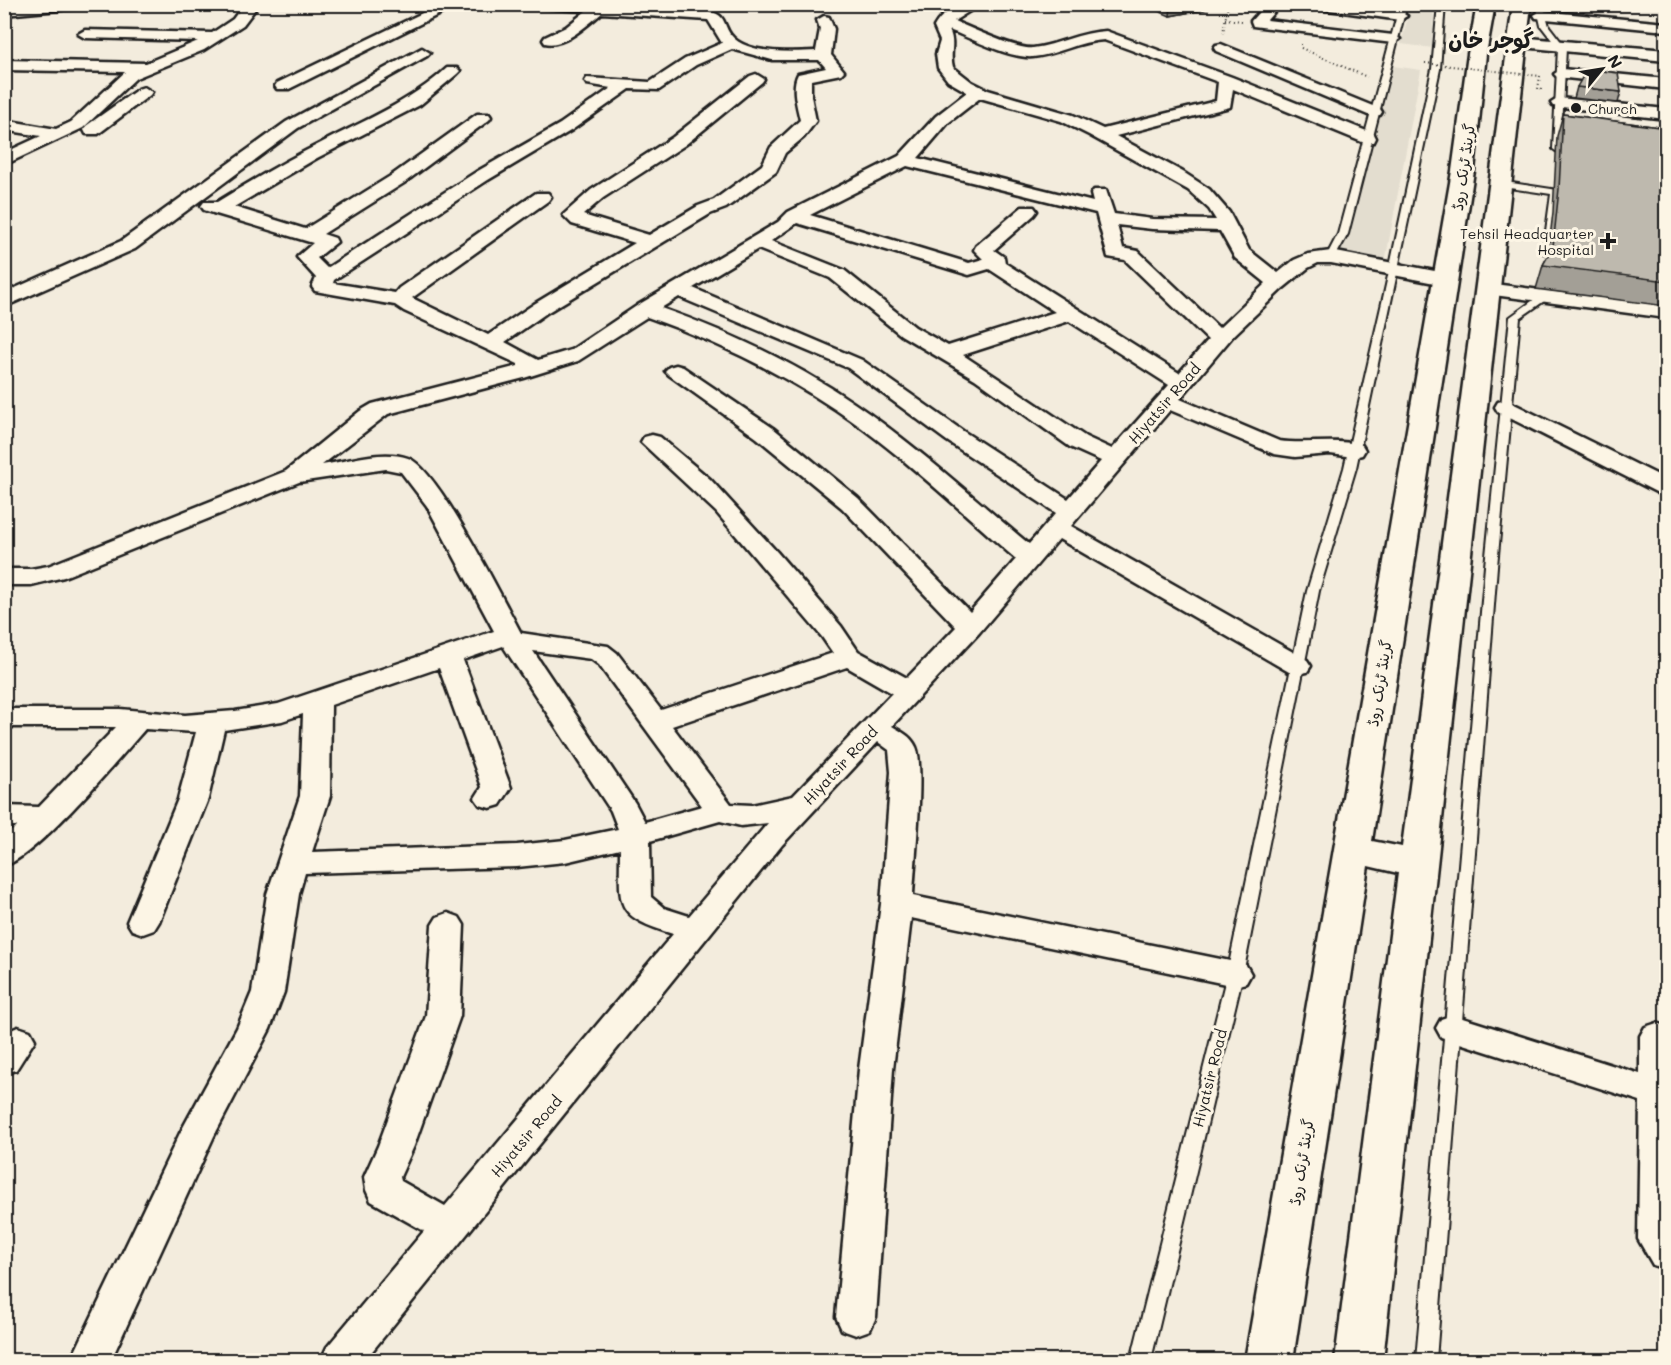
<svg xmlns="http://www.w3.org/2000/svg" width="1671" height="1365" font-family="Mali,'Playpen Sans Arabic',sans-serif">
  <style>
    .built { fill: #e3ddcf }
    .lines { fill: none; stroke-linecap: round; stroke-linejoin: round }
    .service-casing { stroke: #1c1c1c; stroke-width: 4 }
    .minor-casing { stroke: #1c1c1c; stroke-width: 5 }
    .secondary-casing { stroke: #1c1c1c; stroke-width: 5 }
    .trunk-casing { stroke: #1c1c1c; stroke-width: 5 }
    .path { stroke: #1c1c1c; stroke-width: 2; stroke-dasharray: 1 3; stroke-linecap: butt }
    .service { fill: #fcf5e5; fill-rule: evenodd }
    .minor { fill: #fcf5e5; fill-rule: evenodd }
    .secondary { fill: #fcf5e5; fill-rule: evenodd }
    .trunk { fill: #fcf5e5; fill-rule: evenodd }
    .path-bridge { stroke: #1c1c1c; stroke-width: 2; stroke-dasharray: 1 3; stroke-linecap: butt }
    .wall { fill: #a39f96; stroke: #1c1c1c; stroke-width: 1.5 }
    .shaded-wall { fill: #85827a; stroke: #1c1c1c; stroke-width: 1.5 }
    .building { fill: #beb9ae; stroke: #1c1c1c; stroke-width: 1.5 }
    .poi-dot { fill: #1c1c1c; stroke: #fcf5e5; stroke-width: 2 }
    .labels { text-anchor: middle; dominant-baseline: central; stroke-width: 6; stroke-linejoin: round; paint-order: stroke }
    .far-poi-label { font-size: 14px; fill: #1c1c1c; stroke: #fcf5e5; text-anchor: start }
    .street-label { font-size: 15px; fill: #1c1c1c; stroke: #fcf5e5 }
    .far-town-label { font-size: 22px; font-weight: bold; fill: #1c1c1c; stroke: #fcf5e5 }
  </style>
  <rect width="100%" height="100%" fill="#f3ecdd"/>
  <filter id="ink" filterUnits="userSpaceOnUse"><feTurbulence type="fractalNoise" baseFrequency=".0167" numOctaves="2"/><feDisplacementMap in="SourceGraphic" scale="12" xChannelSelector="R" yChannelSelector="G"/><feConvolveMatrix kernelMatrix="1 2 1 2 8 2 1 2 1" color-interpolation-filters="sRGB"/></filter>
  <g filter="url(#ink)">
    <g class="built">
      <path d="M1411,4l23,1 -1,43 -32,-4z"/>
      <path d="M1393,66l28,4 -36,192 -45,-7z"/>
    </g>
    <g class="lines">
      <defs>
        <g id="service">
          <path d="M1400,4h7l-59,230 -14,25h-6l-2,-2 12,-23z"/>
          <path d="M1438,4h7l-5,65 -84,399 -37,123 -76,383 -92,386h-20l96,-386 80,-383 37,-123 42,-183 46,-216z"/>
          <path d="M1536,4h7l6,22 17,22 -5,101 -4,3 -4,-3 5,-101 -17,-22z"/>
          <path d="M1499,181l59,9 1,5 -8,60 -8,-2 8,-59 -55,-8v-4z"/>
          <path d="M1545,284l5,3 -3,12 -27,19 -23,248 -61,794h-20l69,-794 25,-249 29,-21 1,-9z"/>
        </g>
        <g id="minor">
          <path d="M28,4h60l-7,4 -77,7v-8z"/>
          <path d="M244,4h15l-16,21 -39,25 -68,28 -53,50 -79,37v-12l37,-17 -37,-6v-10l52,9 15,-7 54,-50 -121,-2v-10l142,3 52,-22 -113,-3 -7,-4 7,-4 127,3 21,-14z"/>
          <path d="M441,4h19l-171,85h-12l-2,-3 2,-3z"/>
          <path d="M533,4h75l103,8c15,3 12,13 20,23 15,20 63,17 85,16l4,-22 -3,-9 7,-4 5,1 5,12 -3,26 13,16 -3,3 -30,6v16l5,25 -12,16 -19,16 -9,19 -50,36 -16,6 -162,98 -43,30 33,18 33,-10 67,-45 140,-83 10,-10 111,-56 37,-40 31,-24 -19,-11 -10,-13 -2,-14 4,-13 -6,-14c9,-17 27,-23 47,-23l-27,17c17,7 63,29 79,27 25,-3 47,-16 73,-17l126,46 142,57 2,4 -2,4h-12l-129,-53 -3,18 -114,29 67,36 26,17 20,23 20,38 29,23 16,-13 14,-6 23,-3 114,22 7,2 3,4 -3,4 -7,2 -114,-22h-13l-10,5 -27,22 -48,46 -53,63 99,42c28,4 55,-3 83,4l3,5 -3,5 -8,2 -24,-3 -35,3 -21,-3 -104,-44 -99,116 236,134 4,6 -4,6 -9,2 -9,-2 -230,-133 -80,94 -87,93c10,6 19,10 24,21 9,20 -2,121 -3,149l322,66 11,3 5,9 -5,9 -11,3 -324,-68 -18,151 -17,248 -6,13 -14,5 -14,-5 -6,-13 23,-248 22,-165 10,-132 -2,-22 -11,-8 -96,103 -417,515h-44l6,-13 97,-116 -53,-30 -5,-11 -2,-13 14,-31 48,-130 6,-91 5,-8 11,-4 11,4 5,8 -4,91 -46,130 -14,31 1,4 44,25 228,-272c-60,-19 -53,-27 -53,-85l-55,13 -48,5 -212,6 -6,21 -15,98 -14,37 -56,107 -103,224h-40l109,-227 57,-105 15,-36 15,-98 33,-98 3,-82 -21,7 -58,9 -16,69 -49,123 -5,8 -11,4 -11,-4 -5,-8 51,-123 18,-67 -51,-3c-26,30 -108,127 -141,137v-28l13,-12h-13v-20l35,1 77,-80h-112v-18h116l65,6 50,-4 43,-7 216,-73 -67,-125 -26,-34 -15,-3 -87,13 -235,95 -33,8h-27v-16h27l17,-3 238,-95 74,-60 12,-7 146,-38v-2l-114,-53 -9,-6 -80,-14 -3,-4 4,-9 -19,-21 16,-14 -100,-30 -9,-3 -3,-4 3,-4h13c34,-21 68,-41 104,-59 44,-23 89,-41 126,-75h10l3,3 -3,3 -37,31 -103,53 -83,49 71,22 87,-54 85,-61h12l2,3 -2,3 -85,63 -81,51 12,4 2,4 -20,16 10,10 149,-96 84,-48 51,-36 -24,-4 -2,-3 2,-3 63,4 35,-23 37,-16 -14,-23 -106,-7c-14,11 -38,35 -57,30l-2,-3 2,-3 21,-10 20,-16 -46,-3zM949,30c22,8 61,29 84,27 24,-2 46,-16 71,-17l114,42 -2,19 -113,28 -30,-14 -85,-25 -16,-8 -19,-15c-4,-15 3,-23 -4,-37zM732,49l40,11h47l7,8 -28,6c-7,13 -1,32 2,46l-29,27 -9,18 -48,35 -16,6 -49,29 -66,-20 20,-17 82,-53 77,-63 2,-3 -8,-5 -6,2 -77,61 -82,53 -28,25 9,9 63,19 -101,61 -46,31 -76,-37 136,-97 3,-4 -3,-4h-12l-137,95 -4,5 -62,-10 1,-3 154,-100 84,-50 58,-41 29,1 37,-25zM980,98l81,23 28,14 99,55 21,19 7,11 -64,-1 -38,-5 -8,-24h-12l-3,4 2,8 -175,-44 30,-35zM907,166l189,47 12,44 17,3 83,80 -29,33 -174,-110 -1,-6 -10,-7 40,-35 3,-4 -3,-4h-12l-46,39 -2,4 9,9 -14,4 -159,-48zM797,223l172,52 20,-6 66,43 -107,34 -33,-19 -71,-57 -73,-29zM1117,225l35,4 68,2 15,27 31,25 -47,45 -81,-77 -15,-3zM758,249l72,29 71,57 74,44 95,68 31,14 -33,38 -105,-68 -101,-71 -169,-72zM679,297l169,71 99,73 109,72 -27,31c-58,-48 -113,-99 -175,-141 -60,-41 -125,-71 -193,-95zM647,317c77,27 149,63 215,111 54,40 103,87 154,131l-46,53 -112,-114 -85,-70 -90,-61 -7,-2 -7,2 -4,4 4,4 88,63 85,70 114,119 -49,51 -49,-27 -17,-25 -64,-74 -67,-73 -50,-42 -8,-2 -8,2 -3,5 75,70 106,125 11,16 -172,57 -44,-57 -9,-7 -87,-13c-18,-33 -83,-165 -113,-175 -26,-9 -60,3 -86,7l66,-51 136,-36 54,-17zM1069,321l100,64 -57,64 -26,-12 -123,-82zM503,646l108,165 7,18 -53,11 -48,5 -205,7 18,-56 1,-91 108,-37 43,119 -7,11 5,7 10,3 10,-3 11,-17 -48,-128zM533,651l58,8 8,6 103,141 -57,16 -10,-19zM847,667l45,26 -99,103 -41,9 -21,-1 -59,-78zM720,821l21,5 27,-3 -79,93 -25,-8 -13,-11 -1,-56z"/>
          <path d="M1266,4h15l-14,16 126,15 7,4 -7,4 -140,-17 -2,-5z"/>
          <path d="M1307,4h41l52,8 7,4 -7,4 -86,-12z"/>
          <path d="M1541,11l125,12v8l-130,-13 -2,-3z"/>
          <path d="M1221,44l159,65 2,3 -2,3h-12l-152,-64 -2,-3 2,-3z"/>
          <path d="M422,48l8,5 -3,3 -129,72 -163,121 -131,58v-14l117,-52 165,-119z"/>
          <path d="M1562,69l104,10v10l-109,-12 -3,-3z"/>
          <path d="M144,87l8,5 -2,3 -52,39h-12l-2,-4 2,-4 52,-37z"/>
          <path d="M1559,98l107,11v10l-113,-13 -2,-3z"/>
          <path d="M1486,283l180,23v12l-187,-25 -3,-4 3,-4z"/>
          <path d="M1506,400l160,79v16l-8,-2 -160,-81 -3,-5 3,-5z"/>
          <path d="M1453,1015l187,59v-38l5,-9 12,-4 9,3v243l-13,-4 -15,-26 2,-138 -199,-64 -5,-9 5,-9z"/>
          <path d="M18,1027l12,4 5,9 -19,30 -12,3v-40z"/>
        </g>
        <path id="secondary" d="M1518,37l148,13v11l-154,-15 -3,-4 3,-4z"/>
        <path id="trunk" d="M1477,4h18l-9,50 -12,117 -102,670 30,6 111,-843h18l-148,1356h-48l63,-487 -30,-7 -75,494h-48l207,-1189 16,-117z"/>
      </defs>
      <use href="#service" class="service-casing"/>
      <use href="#minor" class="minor-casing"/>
      <use href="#secondary" class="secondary-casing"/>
      <use href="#trunk" class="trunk-casing"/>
      <g class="path">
        <path d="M1225,19l17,2"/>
        <path d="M1223,33l5,-29"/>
        <path d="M1301,44v4l66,29"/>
        <path d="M1540,76l-2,13h6"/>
      </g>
      <use href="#service" class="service"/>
      <use href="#minor" class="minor"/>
      <use href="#secondary" class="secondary"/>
      <use href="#trunk" class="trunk"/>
      <path class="path-bridge" d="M1425,63l115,13"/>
    </g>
    <g class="wall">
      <path d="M1142,4h66v5l-38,7z"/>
      <path d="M1577,87l44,5 -3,11 -44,-5z"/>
      <path d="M1563,114l103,14v178l-130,-17 7,-24 5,-10 5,-43 4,-76z"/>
    </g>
    <path class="shaded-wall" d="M1171,4h37v5l-38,7z"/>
    <g class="building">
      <path d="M1587,69l31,4 3,19 -44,-5z"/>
      <path d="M1563,114l103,14v153l-123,-16 10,-18 6,-58z"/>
    </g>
  </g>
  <g class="poi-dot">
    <circle cx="1576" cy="108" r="6"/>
    <path d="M1605 232h6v6h6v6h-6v6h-6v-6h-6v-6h6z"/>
  </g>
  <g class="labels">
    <g class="far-poi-label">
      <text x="1588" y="108">Church</text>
      <text x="1594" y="233" text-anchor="end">Tehsil Headquarter<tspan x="1594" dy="16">Hospital</tspan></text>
    </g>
    <g class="street-label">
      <text transform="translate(1463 167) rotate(-82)">گرینڈ ٹرنک روڈ</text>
      <text transform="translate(1164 403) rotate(-49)">Hiyatsir Road</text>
      <text transform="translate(1379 683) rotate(-81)">گرینڈ ٹرنک روڈ</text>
      <text transform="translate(840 765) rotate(-47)">Hiyatsir Road</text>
      <text transform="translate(1209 1078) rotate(-76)">Hiyatsir Road</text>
      <text transform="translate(526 1136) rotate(-50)">Hiyatsir Road</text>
      <text transform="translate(1301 1162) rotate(-81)">گرینڈ ٹرنک روڈ</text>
    </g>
    <g class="far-town-label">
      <text x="1491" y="39">گوجر خان</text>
    </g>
  </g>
  <rect width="1671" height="1365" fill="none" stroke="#fcf5e5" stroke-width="24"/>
  <rect x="12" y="12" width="1647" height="1341" fill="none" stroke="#1c1c1c" stroke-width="2" filter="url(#ink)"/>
  <g transform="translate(1602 69) rotate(60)" stroke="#fcf5e5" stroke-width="4.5" paint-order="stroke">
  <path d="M0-4.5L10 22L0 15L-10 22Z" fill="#1c1c1c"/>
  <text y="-9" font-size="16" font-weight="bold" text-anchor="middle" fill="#1c1c1c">N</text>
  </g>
</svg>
